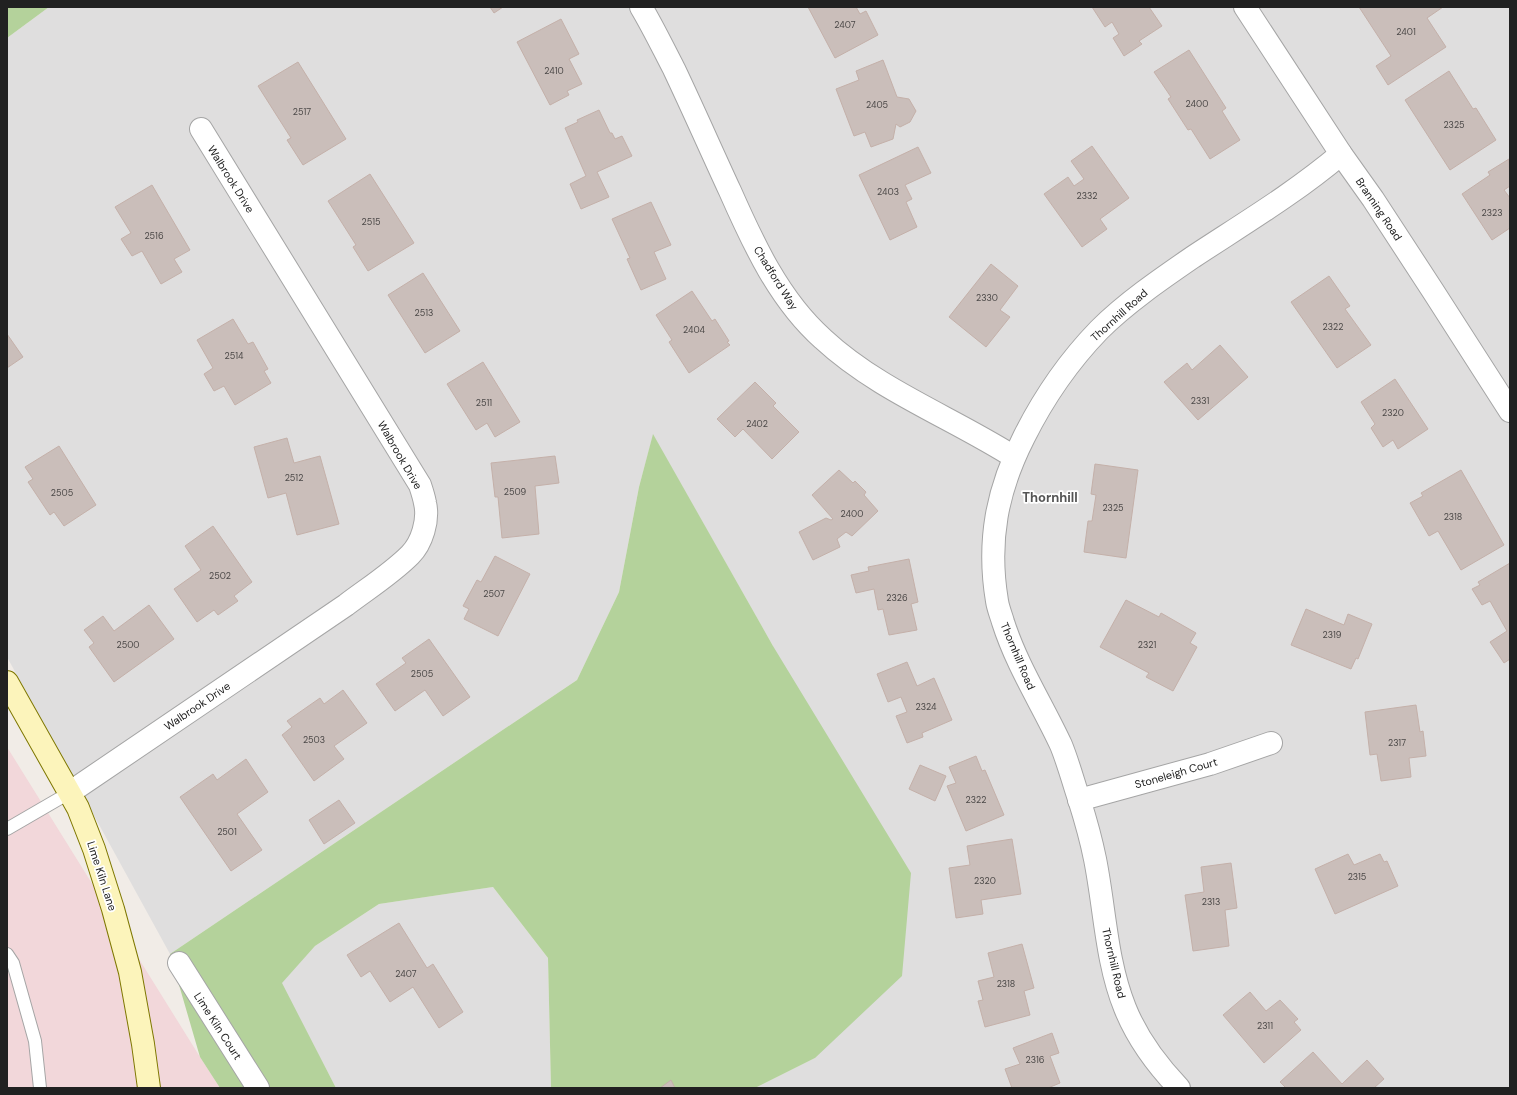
<svg xmlns="http://www.w3.org/2000/svg" width="1517" height="1095" font-family="'DM Sans',sans-serif">
  <style>
    .residential { fill: #dfdede }
    .commercial { fill: #f2d7da }
    .forest { fill: #b4d29b }
    .building { fill: #cabeba; stroke: #c4b0a9 }
    .lines { fill: none; stroke-linecap: round; stroke-linejoin: round }
    .service-casing { stroke: #a5a5a5; stroke-width: 14 }
    .minor-casing { stroke: #a5a5a5; stroke-width: 24 }
    .secondary-casing { stroke: #7e7701; stroke-width: 24 }
    .service { stroke: #fff; stroke-width: 12 }
    .minor { stroke: #fff; stroke-width: 22 }
    .secondary { stroke: #fcf4bb; stroke-width: 22 }
    .labels { text-anchor: middle; dominant-baseline: central; stroke-width: 3.5; stroke-linejoin: round; paint-order: stroke }
    .number-label { font-size: 9px; fill: #4b4847 }
    .street-label { font-size: 11px; fill: #212121; stroke: #fff }
    .quarter-label { font-size: 13px; font-weight: bold; fill: #545454; stroke: #fff }
  </style>
  <rect width="100%" height="100%" fill="#f1ece7"/>
  <g class="residential">
    <path d="M49,7h1461v1081h-755l60,-30 -42,-412 -120,-211 -14,52 -20,105 -42,88 -407,274 -163,-297v-619z"/>
    <path d="M493,887l55,71 3,130h-215l-55,-105 34,-37 64,-42z"/>
  </g>
  <path class="commercial" d="M7,747l193,310 20,31h-213z"/>
  <g class="forest">
    <path d="M7,7h42l-42,31z"/>
    <path d="M653,434l120,212 138,227 -9,103 -87,82 -60,30h-204l-3,-130 -55,-71 -114,17 -64,42 -33,37 54,105h-116l-20,-31 -30,-103 407,-274 42,-88 20,-105z"/>
  </g>
  <g class="building">
    <path d="M490,7h13l-9,6z"/>
    <path d="M808,7h48l4,7 6,-3 12,24 -43,23z"/>
    <path d="M1092,7h57l13,19 -23,15 3,3 -18,12 -11,-18 6,-4 -7,-12 -7,5z"/>
    <path d="M1359,7h84l-16,11 19,29 -58,38 -12,-19 15,-10z"/>
    <path d="M561,19l18,35 -10,5 13,25 -15,7 2,4 -19,10 -33,-63z"/>
    <path d="M1189,50l37,58 -4,3 18,29 -30,19 -19,-30 -3,1 -20,-31 3,-2 -17,-25z"/>
    <path d="M883,60l14,37 12,2 7,12 -6,11 -10,5 -4,-3 -3,15 -22,8 -6,-15 -11,4 -18,-47 23,-9 -3,-9z"/>
    <path d="M298,62l48,77 -43,26 -16,-25 4,-2 -33,-52z"/>
    <path d="M1449,71l24,38 3,-1 20,32 -46,30 -45,-70z"/>
    <path d="M599,110l11,23h2l3,6 7,-3 10,20 -35,16 12,25 -28,12 -11,-25 16,-8 -21,-48 13,-6 -1,-2z"/>
    <path d="M1092,146l37,52 -29,21 7,10 -25,18 -38,-53 24,-17 6,9 10,-7 -13,-18z"/>
    <path d="M918,147l13,26 -26,12 7,14 -6,3 11,25 -27,13 -31,-65z"/>
    <path d="M1509,159l1,27 -6,4 6,8v30l-18,12 -30,-46 28,-19 -2,-3z"/>
    <path d="M370,174l44,69 -46,28 -15,-24 3,-2 -28,-44z"/>
    <path d="M152,185l38,65 -16,9 8,13 -21,12 -19,-33 -10,5 -11,-17 10,-6 -16,-26z"/>
    <path d="M651,202l20,43 -17,7 12,27 -25,11 -14,-31 3,-1 -18,-39z"/>
    <path d="M991,264l27,22 -18,24 10,7 -24,30 -37,-30z"/>
    <path d="M423,273l37,58 -35,22 -37,-58z"/>
    <path d="M1329,276l21,30 -5,3 26,36 -34,23 -46,-66z"/>
    <path d="M692,291l20,30 3,-2 14,22 -2,1 3,3 -41,28 -20,-31 3,-2 -16,-25z"/>
    <path d="M233,319l15,25 5,-2 15,27 -4,2 7,12 -36,22 -11,-19 -10,5 -10,-17 9,-6 -16,-28z"/>
    <path d="M7,334l16,23 -16,11z"/>
    <path d="M1220,345l28,32 -50,43 -34,-38 23,-19 5,7z"/>
    <path d="M483,362l37,60 -25,15 -8,-14 -11,7 -29,-46z"/>
    <path d="M1395,379l33,50 -30,20 -5,-9 -10,7 -12,-19 4,-4 -14,-22z"/>
    <path d="M755,382l21,21 -3,3 26,26 -27,27 -29,-30 -8,8 -18,-18z"/>
    <path d="M287,438l7,25 26,-7 19,68 -42,11 -11,-42 -18,5 -14,-51z"/>
    <path d="M59,446l37,59 -32,21 -10,-14 -4,3 -22,-33 5,-3 -8,-12z"/>
    <path d="M555,456l4,27 -24,3 4,48 -37,4 -4,-41h-3l-4,-34z"/>
    <path d="M1095,464l43,6 -12,88 -42,-6 4,-31h4l4,-26 -5,-1z"/>
    <path d="M839,470l14,13 2,-2 11,11 -2,3 14,16 -26,25 -6,-4 -9,7 3,8 -27,13 -14,-28 27,-14 5,2 2,-1 -21,-24z"/>
    <path d="M1461,470l43,75 -43,25 -23,-39 -9,5 -19,-33 13,-7 -2,-3z"/>
    <path d="M213,526l39,56 -18,14 4,5 -20,14 -4,-5 -17,12 -23,-33 27,-19 -16,-24z"/>
    <path d="M495,556l35,18 -32,62 -34,-17 5,-10 -6,-3 14,-26 4,2z"/>
    <path d="M909,559l9,43 -7,2 6,26 -28,5 -6,-26 -5,1 -4,-21 -18,4 -5,-18 18,-4 -1,-4z"/>
    <path d="M1510,563v96l-6,4 -14,-21 17,-11 -17,-30 -8,4 -10,-16 8,-4 -2,-3z"/>
    <path d="M1126,600l33,17 2,-4 35,20 -6,10 7,4 -24,44 -27,-14 3,-4 -49,-26z"/>
    <path d="M149,605l25,34 -60,43 -25,-35 5,-4 -10,-13 19,-14 11,15z"/>
    <path d="M1306,609l38,16 4,-11 24,10 -14,35 -2,-1 -5,11 -60,-24z"/>
    <path d="M429,639l41,58 -27,19 -18,-26 -30,21 -19,-27 30,-21 -4,-5z"/>
    <path d="M907,662l10,24 17,-8 18,42 -30,13 1,4 -16,6 -11,-27 11,-4 -6,-15 -13,5 -11,-28z"/>
    <path d="M343,690l24,33 -33,23 10,13 -30,22 -32,-46 10,-8 -5,-6 33,-23 4,6z"/>
    <path d="M1416,705l4,27 3,-1 3,25 -17,2 2,19 -30,4 -4,-27 -7,1 -5,-43z"/>
    <path d="M976,756l6,15 3,-1 19,45 -38,16 -19,-45 9,-3 -7,-16z"/>
    <path d="M246,759l22,33 -31,22 25,36 -31,21 -51,-74 33,-23 4,6z"/>
    <path d="M920,765l26,11 -11,25 -26,-12z"/>
    <path d="M339,800l16,23 -31,21 -15,-24z"/>
    <path d="M1012,839l9,55 -40,6 2,14 -27,4 -7,-50 21,-3 -3,-19z"/>
    <path d="M1348,854l6,11 26,-11 4,8 3,-1 11,25 -63,28 -20,-45z"/>
    <path d="M1231,863l6,45 -12,2 4,36 -36,5 -8,-56 19,-3 -3,-25z"/>
    <path d="M399,923l28,45 6,-4 30,48 -24,16 -26,-41 -23,15 -20,-31 -9,6 -14,-22z"/>
    <path d="M1022,944l12,44 -10,3 6,24 -45,12 -7,-26 5,-1 -5,-19 16,-4 -6,-24z"/>
    <path d="M1250,992l16,19 14,-11 18,19 -4,3 7,8 -37,33 -41,-48z"/>
    <path d="M1052,1033l7,20 -9,3 10,27 -12,5h-36l-7,-19 15,-5 -7,-16z"/>
    <path d="M1313,1052l29,32 25,-24 17,19 -10,9h-88l-6,-6z"/>
    <path d="M671,1080l4,8h-15z"/>
  </g>
  <g class="lines">
    <defs>
      <g id="service">
        <path d="M7,829l62,-36"/>
        <path d="M7,954l6,9 22,78 5,47"/>
      </g>
      <g id="minor">
        <path d="M641,7c12,20 22,41 33,62 19,40 37,81 56,122 23,52 49,109 93,148 55,51 128,78 191,118"/>
        <path d="M1245,7l96,147 32,45 60,92 77,120"/>
        <path d="M69,793l277,-188c21,-16 45,-31 64,-50 12,-12 19,-35 15,-52 -1,-6 -3,-12 -5,-18l-219,-356"/>
        <path d="M1079,800l131,-36 61,-21"/>
        <path d="M179,963l79,125"/>
        <path d="M1179,1088c-22,-23 -42,-50 -54,-80 -19,-47 -20,-99 -30,-149 -4,-20 -10,-41 -16,-60 -6,-18 -11,-37 -18,-54 -19,-41 -44,-79 -58,-123 -2,-7 -5,-14 -6,-21 -10,-60 0,-111 27,-164 19,-38 45,-76 75,-107 27,-27 62,-51 94,-73 50,-33 102,-64 148,-103"/>
      </g>
      <path id="secondary" d="M7,682l71,126 16,41 19,60 17,63 13,72 6,44"/>
    </defs>
    <use href="#service" class="service-casing"/>
    <use href="#minor" class="minor-casing"/>
    <use href="#secondary" class="secondary-casing"/>
    <use href="#service" class="service"/>
    <use href="#minor" class="minor"/>
    <use href="#secondary" class="secondary"/>
  </g>
  <g class="labels">
    <g class="number-label">
      <text x="845" y="25">2407</text>
      <text x="1406" y="32">2401</text>
      <text x="554" y="71">2410</text>
      <text x="1197" y="104">2400</text>
      <text x="877" y="105">2405</text>
      <text x="302" y="112">2517</text>
      <text x="1454" y="125">2325</text>
      <text x="888" y="192">2403</text>
      <text x="1087" y="196">2332</text>
      <text x="1492" y="213">2323</text>
      <text x="371" y="222">2515</text>
      <text x="154" y="236">2516</text>
      <text x="987" y="298">2330</text>
      <text x="424" y="313">2513</text>
      <text x="1333" y="327">2322</text>
      <text x="694" y="330">2404</text>
      <text x="234" y="356">2514</text>
      <text x="1200" y="401">2331</text>
      <text x="484" y="403">2511</text>
      <text x="1393" y="413">2320</text>
      <text x="757" y="424">2402</text>
      <text x="294" y="478">2512</text>
      <text x="515" y="492">2509</text>
      <text x="62" y="493">2505</text>
      <text x="1113" y="508">2325</text>
      <text x="852" y="514">2400</text>
      <text x="1453" y="517">2318</text>
      <text x="220" y="576">2502</text>
      <text x="494" y="594">2507</text>
      <text x="897" y="598">2326</text>
      <text x="1332" y="635">2319</text>
      <text x="128" y="645">2500</text>
      <text x="1147" y="645">2321</text>
      <text x="422" y="674">2505</text>
      <text x="926" y="707">2324</text>
      <text x="314" y="740">2503</text>
      <text x="1397" y="743">2317</text>
      <text x="976" y="800">2322</text>
      <text x="227" y="832">2501</text>
      <text x="1357" y="877">2315</text>
      <text x="985" y="881">2320</text>
      <text x="1211" y="902">2313</text>
      <text x="406" y="974">2407</text>
      <text x="1006" y="984">2318</text>
      <text x="1265" y="1026">2311</text>
      <text x="1035" y="1060">2316</text>
    </g>
    <g class="street-label">
      <text transform="translate(231 179) rotate(58)">Walbrook Drive</text>
      <text transform="translate(1379 209) rotate(56)">Branning Road</text>
      <text transform="translate(776 278) rotate(58)">Chadford Way</text>
      <text transform="translate(1119 315) rotate(-42)">Thornhill Road</text>
      <text transform="translate(400 455) rotate(60)">Walbrook Drive</text>
      <text transform="translate(1018 656) rotate(67)">Thornhill Road</text>
      <text transform="translate(197 706) rotate(-34)">Walbrook Drive</text>
      <text transform="translate(1176 773) rotate(-16)">Stoneleigh Court</text>
      <text transform="translate(102 876) rotate(72)">Lime Kiln Lane</text>
      <text transform="translate(1114 963) rotate(77)">Thornhill Road</text>
      <text transform="translate(218 1026) rotate(57)">Lime Kiln Court</text>
    </g>
    <g class="quarter-label">
      <text x="1050" y="497">Thornhill</text>
    </g>
  </g>
  <rect width="1517" height="1095" fill="none" stroke="#212121" stroke-width="16"/>
</svg>
